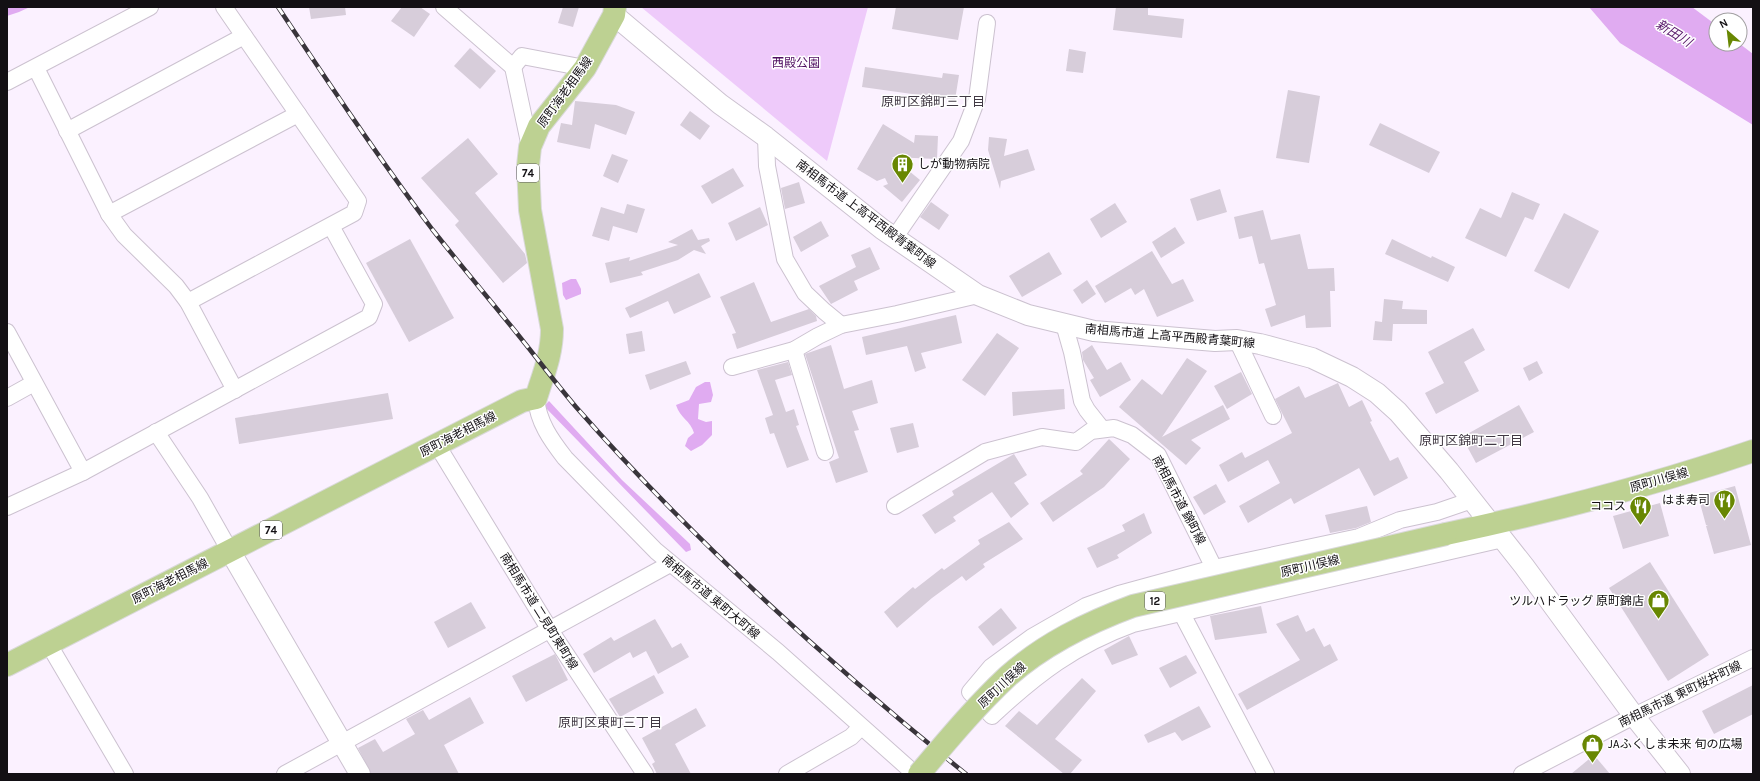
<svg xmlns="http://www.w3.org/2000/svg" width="1760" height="781" font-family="Karla,'Noto Sans JP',sans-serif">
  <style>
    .green { fill: #eecafa }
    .water { fill: #e0abf1 }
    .building { fill: #d7cdda }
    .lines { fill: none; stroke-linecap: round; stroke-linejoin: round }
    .minor-casing { stroke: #ccc2d0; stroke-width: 18 }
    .tertiary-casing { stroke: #ccc2d0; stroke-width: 22 }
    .primary-casing { stroke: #d9d9d9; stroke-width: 24 }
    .minor { stroke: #fff; stroke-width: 16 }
    .tertiary { stroke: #fff; stroke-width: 20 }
    .primary { stroke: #bdd192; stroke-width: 22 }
    .rail-casing { stroke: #39353b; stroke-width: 4.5 }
    .rail { stroke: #fff; stroke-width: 3; stroke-dasharray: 9; stroke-linecap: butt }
    .primary-bridge-casing { stroke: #d9d9d9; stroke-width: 24; stroke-linecap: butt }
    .primary-bridge { stroke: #bdd192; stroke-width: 22 }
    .labels { text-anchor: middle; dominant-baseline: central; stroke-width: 3; stroke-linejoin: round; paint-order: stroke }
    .shield { fill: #fff; stroke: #5a585a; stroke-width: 1 }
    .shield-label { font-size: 11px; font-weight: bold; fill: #131014 }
    .park-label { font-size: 12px; fill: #4e0d60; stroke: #fff }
    .street-label { font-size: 12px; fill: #131014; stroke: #fff }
    .poi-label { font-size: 12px; fill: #131014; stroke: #fff; text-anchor: end }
    .water-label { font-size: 13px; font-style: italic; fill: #5f2071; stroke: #fff }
    .neighbourhood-label { font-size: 13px; fill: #413944; stroke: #fff }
  </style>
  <rect width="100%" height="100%" fill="#fbf1ff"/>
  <path class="green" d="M641,7h227l-41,154z"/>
  <g class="water">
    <path d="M7,7h23l-11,5 -12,4z"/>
    <path d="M1589,7h103l24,18v19h24l13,10v71l-133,-82z"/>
    <path d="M571,279h5l5,10v5l-15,6 -3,-5 -1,-12z"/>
    <path d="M705,382h5l3,13 -2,7 -12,2 -1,15 8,3 6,-1v14l-10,10 -11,6 -6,-5 3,-8 6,-5c-3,-12 -14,-15 -18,-28l13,-5 7,-13z"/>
    <path d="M549,401l73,79 68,64 1,6 -5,2 -142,-146z"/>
  </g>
  <g class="building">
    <path d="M309,7h36l1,8 -35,4z"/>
    <path d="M402,7h18l10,7 -16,23 -23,-16z"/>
    <path d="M563,7h16l-6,20 -15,-4z"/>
    <path d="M896,7h68l-6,33 -66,-11z"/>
    <path d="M1116,7h32v8l36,4 -2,19 -69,-8z"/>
    <path d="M470,48l26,23 -16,18 -26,-23z"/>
    <path d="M1069,49l17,3 -3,21 -17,-2z"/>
    <path d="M865,67l77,11 1,-5 16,2 -4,25 -93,-13z"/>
    <path d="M1288,90l32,6 -11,67 -33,-5z"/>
    <path d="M575,101l41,4 19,7 -9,23 -31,-11 -5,25 -33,-7 4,-19 11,2z"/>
    <path d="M690,111l20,15 -10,14 -20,-15z"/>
    <path d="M1380,123l60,29 -11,21 -60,-28z"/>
    <path d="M883,124l31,19 1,-8 23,1 -1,23 -45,-2 28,23 -18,22 -19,-16 5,-2 -3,-6 -8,3 -20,-12z"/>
    <path d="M989,137l18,2 -3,17 24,-7 7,21 -34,11 -1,8 -12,-39z"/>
    <path d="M468,138l30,36 -23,19 50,61 2,9 -24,20 -48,-58 4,-4 -38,-43z"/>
    <path d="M612,154l16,6 -10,23 -15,-7z"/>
    <path d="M733,168l11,18 -32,18 -11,-18z"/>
    <path d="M799,182l6,21 -20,6 -4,-21z"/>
    <path d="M1220,189l7,23 -30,9 -7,-22z"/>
    <path d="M1512,192l28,12 -7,16 -8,-3 -19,40 -41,-19 15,-30 21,10z"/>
    <path d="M931,202l18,13 -10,15 -19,-13z"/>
    <path d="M1115,203l12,19 -26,16 -11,-19z"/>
    <path d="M627,204l18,5 -8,24 -24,-7 -4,15 -17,-5 9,-29 23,7z"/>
    <path d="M760,207l8,18 -32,16 -8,-18z"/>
    <path d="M1263,210l8,30 29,-6 8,35 26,-1 1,23h-5l1,36 -25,1 -1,-13 -34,12 -6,-18 11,-4 -12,-42 -5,1 -7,-28 -13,3 -5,-22z"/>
    <path d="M1564,213l35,18 -30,58 -35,-18z"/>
    <path d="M821,221l8,15 -28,16 -8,-15z"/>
    <path d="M1175,227l10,16 -24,15 -9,-16z"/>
    <path d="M692,229l6,11 11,-2 1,3 -9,5 5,8 -12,-4 -16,10 -37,12 2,3 -33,8 -5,-20 25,-6 -1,4 49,-16 -10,-3z"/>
    <path d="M410,239l44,79 -45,24 -43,-79z"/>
    <path d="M1392,239l39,19 1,-2 23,11 -7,15 -63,-28z"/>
    <path d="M870,247l10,22 -26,12 4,9 -27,14 -12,-18 37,-19 -5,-12z"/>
    <path d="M1152,251l20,33 11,-5 11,22 -37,16 -13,-28 -9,6 -4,-7 -26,15 -10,-17z"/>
    <path d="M1049,252l13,22 -40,23 -13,-21z"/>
    <path d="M699,273l12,24 -37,17 -6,-13 -38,17 -5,-10z"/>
    <path d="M1087,280l9,14 -14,10 -9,-14z"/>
    <path d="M754,282l17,40 38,-13 7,7 1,5 -80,28 -5,-15 4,-1 -16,-36z"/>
    <path d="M1384,299l19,2 -1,8 25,1v14h-34l-1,17 -19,-1 2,-19 7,1z"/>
    <path d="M956,315l6,28 -41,10 5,15 -11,4 -8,-26 -41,9 -4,-18z"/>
    <path d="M1473,328l12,22 -21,12 15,29 -43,23 -11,-21 19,-10 -16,-31z"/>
    <path d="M642,331l3,20 -16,3 -3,-20z"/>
    <path d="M997,333l22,15 -34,48 -23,-16z"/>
    <path d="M831,345l13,44 28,-9 6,23 -26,8 7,19 -5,1 14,41 -32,11 -7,-21 10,-4 -34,-104z"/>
    <path d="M1092,345l15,25 14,-8 10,18 -31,17 -10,-17 4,-2 -11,-18 -1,-8z"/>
    <path d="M1187,358l20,13 -45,66 61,-32 7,14 -39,21 10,8 -15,17 -67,-58 23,-28 20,16z"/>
    <path d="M686,361l5,13 -41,16 -5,-15z"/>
    <path d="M1537,361l6,12 -14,8 -6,-13z"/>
    <path d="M788,362l4,13 -17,5 11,32 8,-3 5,16 -3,1 13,34 -22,8 -13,-35 -4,1 -5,-16 8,-3 -16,-45z"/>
    <path d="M1241,372l11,22 -25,15 -13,-23z"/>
    <path d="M1338,383l11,24 13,-7 10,21 -2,1 20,39 8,-4 10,21 -34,18 -15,-28 -65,36 -3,-6 -43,25 -9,-17 41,-23 -12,-23 -40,22 -9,-17 23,-13 3,6 47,-25 -17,-34 24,-13 6,12z"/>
    <path d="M1064,389l1,20 -52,7 -1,-24z"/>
    <path d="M388,393l5,26 -154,25 -4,-26z"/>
    <path d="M1519,405l15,27 -58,31 -14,-26z"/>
    <path d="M913,423l6,24 -22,6 -7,-25z"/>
    <path d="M1109,439l21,20 -26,28 -51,35 -13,-19 43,-29 -3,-3z"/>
    <path d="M1014,454l13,21 -13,8 15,21 -18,14 -19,-26 -39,25 3,4 -21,13 -13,-19 32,-20 -2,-4z"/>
    <path d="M1216,484l10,18 -22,13 -11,-18z"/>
    <path d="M1735,486l16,59 -37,9 -8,-28 2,-1h-2l-8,-29z"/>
    <path d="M1660,503l9,33 -46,13 -10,-33z"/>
    <path d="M1367,506l4,16 -15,6 -26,5 -5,-18z"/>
    <path d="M1144,513l8,20 -35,22 2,3 -22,10 -10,-20 38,-17 -3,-6z"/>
    <path d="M1009,522l14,17 -40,25 2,3 -19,14 -4,-5 -30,22 -35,30 -13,-16 29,-25 2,2 27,-21 2,2 36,-26 -2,-4z"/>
    <path d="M1650,562l59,93 -41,26 -59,-93z"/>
    <path d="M471,602l15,26 -38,20 -14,-26z"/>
    <path d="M1261,606l6,27 -52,7 -5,-24z"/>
    <path d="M1001,608l16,20 -24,18 -15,-19z"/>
    <path d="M1298,615l8,17 8,-4 10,19 6,-3 8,16 -91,50 -9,-16 62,-34 -24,-36z"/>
    <path d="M655,619l17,29 9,-5 8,14 -31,17 -12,-23 -13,7 -3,-6 -36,21 -11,-19 28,-17 3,4z"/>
    <path d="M1129,636l9,19 -26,10 -8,-15z"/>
    <path d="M555,654l13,26 -42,22 -14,-26z"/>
    <path d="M1186,655l11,18 -27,15 -11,-20z"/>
    <path d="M654,675l10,18 -44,24 -11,-18z"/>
    <path d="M1082,678l14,13 -41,48 27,21 -12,14h-6l-59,-48 14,-15 18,14z"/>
    <path d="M1753,685v29l-39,20 -12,-23z"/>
    <path d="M470,697l14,26 -40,22 15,29h-88l-13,-26 17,-9 8,13 32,-18 -9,-15 17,-9 6,10z"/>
    <path d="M1199,706l12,21 -29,14 -7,-9 -27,11 -4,-8z"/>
    <path d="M696,708l10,18 -31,18 16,30h-34l-5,-10 3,-2 -13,-24z"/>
    <path d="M1594,755l16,19h-39z"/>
  </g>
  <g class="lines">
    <defs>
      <g id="minor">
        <path d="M444,7l69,60 9,-11 63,12"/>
        <path d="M513,67l17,80"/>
        <path d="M36,68l73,146 15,21 52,51 12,16 47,88"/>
        <path d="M7,82l143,-75"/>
        <path d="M67,131l177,-95"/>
        <path d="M766,137l1,29 18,93 20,34 19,18 17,14"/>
        <path d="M109,214l189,-100"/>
        <path d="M895,237l66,-96 16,-42 10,-76"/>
        <path d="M188,302l166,-89 4,-12 -134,-194"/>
        <path d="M1064,324l8,28 10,49 5,9 15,19"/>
        <path d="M7,332l76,140"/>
        <path d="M1237,340l36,76"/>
        <path d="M794,350l31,102"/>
        <path d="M732,367l62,-17 24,-14 23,-11 56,-11 81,-19"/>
        <path d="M7,398l27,-15"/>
        <path d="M536,398c2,24 15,42 29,60l91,93 122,101 137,122"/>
        <path d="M156,432l44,66 30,53"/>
        <path d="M437,445l113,185 95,144"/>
        <path d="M1472,500l-35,12 -37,8 -41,17 -145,31 -95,26 -33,12 -54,31 -41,30 -21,25 22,24c45,-42 83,-71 141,-92l370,-85"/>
        <path d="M895,506l90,-54 57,-15 34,5 15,-11 23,-3 18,7 26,20 59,119"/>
        <path d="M7,507l76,-35 286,-155 5,-13 -43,-78"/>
        <path d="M1181,612l85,162"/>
        <path d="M48,643l77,131"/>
        <path d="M285,774l385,-210"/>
        <path d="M787,774l64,-37 10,-10"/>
        <path d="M1522,774l112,-58 119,-58"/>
      </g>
      <g id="tertiary">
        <path d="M614,15l106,89 46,33 116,92 96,66 50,20 66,16 121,10 22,-1 23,4 52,14 40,19 25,16 21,19 51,59 75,95 110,150 46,58"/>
        <path d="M230,551l130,223"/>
      </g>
      <g id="primary">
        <path d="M1446,534c104,-22 207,-49 307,-83"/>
        <path d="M7,665l515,-264 14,-3c7,-23 16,-43 16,-69l-22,-119 -2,-44 2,-19 9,-21 46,-58 29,-53 1,-8"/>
      </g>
    </defs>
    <use href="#minor" class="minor-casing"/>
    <use href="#tertiary" class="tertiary-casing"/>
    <use href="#primary" class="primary-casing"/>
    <use href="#minor" class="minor"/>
    <use href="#tertiary" class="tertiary"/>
    <use href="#primary" class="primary"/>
    <defs>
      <path id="rail" d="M278,7c50,75 100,150 154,222 26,33 53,65 79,97 22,27 43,55 65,81 118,134 251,255 390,367"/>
    </defs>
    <use href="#rail" class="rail-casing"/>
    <use href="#rail" class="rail"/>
    <defs>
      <path id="primary-bridge" d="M919,774c28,-33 56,-67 88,-97 37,-33 80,-54 126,-71l313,-72"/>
    </defs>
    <use href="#primary-bridge" class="primary-bridge-casing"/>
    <use href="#primary-bridge" class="primary-bridge"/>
  </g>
  <defs>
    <symbol id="building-pin" viewBox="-11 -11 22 30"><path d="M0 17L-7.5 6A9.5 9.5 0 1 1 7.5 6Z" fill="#688702" stroke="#fff"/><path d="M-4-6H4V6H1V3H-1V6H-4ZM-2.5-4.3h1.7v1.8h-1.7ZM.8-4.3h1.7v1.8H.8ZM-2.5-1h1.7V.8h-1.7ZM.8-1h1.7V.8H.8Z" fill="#fff"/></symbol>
    <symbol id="restaurant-pin" viewBox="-11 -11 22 30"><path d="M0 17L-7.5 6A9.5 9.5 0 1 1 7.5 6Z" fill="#688702" stroke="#fff"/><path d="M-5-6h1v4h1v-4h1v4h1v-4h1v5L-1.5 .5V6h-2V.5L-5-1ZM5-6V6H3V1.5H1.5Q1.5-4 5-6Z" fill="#fff"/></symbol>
    <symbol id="shop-pin" viewBox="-11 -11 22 30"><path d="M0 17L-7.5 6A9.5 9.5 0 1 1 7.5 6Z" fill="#688702" stroke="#fff"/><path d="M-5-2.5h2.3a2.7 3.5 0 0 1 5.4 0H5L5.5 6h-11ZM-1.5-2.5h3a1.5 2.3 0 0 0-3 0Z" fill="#fff"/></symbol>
  </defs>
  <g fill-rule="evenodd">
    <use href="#building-pin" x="890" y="152" width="25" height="34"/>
    <use href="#restaurant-pin" x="1712" y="488" width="25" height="34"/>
    <use href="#restaurant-pin" x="1628" y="494" width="25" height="34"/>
    <use href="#shop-pin" x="1646" y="588" width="25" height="34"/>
    <use href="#shop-pin" x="1580" y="732" width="25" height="34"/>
  </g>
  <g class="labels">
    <g class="shield">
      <rect x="517" y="164" width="22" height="18" rx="3"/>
      <rect x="260" y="521" width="22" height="18" rx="3"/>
      <rect x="1145" y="592" width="20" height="18" rx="3"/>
    </g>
    <g class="shield-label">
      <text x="528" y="173">74</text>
      <text x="271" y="530">74</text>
      <text x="1155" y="601">12</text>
    </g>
    <g class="park-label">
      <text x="796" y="63">西殿公園</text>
    </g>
    <g class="street-label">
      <text transform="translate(565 92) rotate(-54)">原町海老相馬線</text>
      <text transform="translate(866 214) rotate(37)">南相馬市道 上高平西殿青葉町線</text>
      <text transform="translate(1170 336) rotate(5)">南相馬市道 上高平西殿青葉町線</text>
      <text transform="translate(458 434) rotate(-27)">原町海老相馬線</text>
      <text transform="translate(1659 480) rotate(-16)">原町川俣線</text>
      <text transform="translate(1179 500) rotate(62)">南相馬市道 錦町線</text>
      <text transform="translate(1310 566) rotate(-13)">原町川俣線</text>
      <text transform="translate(170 581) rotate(-27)">原町海老相馬線</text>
      <text transform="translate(711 597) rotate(40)">南相馬市道 東町大町線</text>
      <text transform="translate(539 611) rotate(58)">南相馬市道 二見町東町線</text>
      <text transform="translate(1002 685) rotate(-43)">原町川俣線</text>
      <text transform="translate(1680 694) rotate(-26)">南相馬市道 東町桜井町線</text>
    </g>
    <g class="poi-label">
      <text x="918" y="164" text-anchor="start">しが動物病院</text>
      <text x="1710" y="500">はま寿司</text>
      <text x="1626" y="506">ココス</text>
      <text x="1644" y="601">ツルハドラッグ 原町錦店</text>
      <text x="1608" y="744" text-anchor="start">JAふくしま未来 旬の広場</text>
    </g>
    <g class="water-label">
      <text transform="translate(1674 33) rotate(32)">新田川</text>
    </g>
    <g class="neighbourhood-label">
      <text x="933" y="101">原町区錦町三丁目</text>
      <text x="1471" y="440">原町区錦町二丁目</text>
      <text x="610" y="722">原町区東町三丁目</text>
    </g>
  </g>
  <rect width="1760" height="781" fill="none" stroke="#131014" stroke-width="16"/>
  <g transform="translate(1728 32) rotate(332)"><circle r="19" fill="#ffffff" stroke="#a19fa1"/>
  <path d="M0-3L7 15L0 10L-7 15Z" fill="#688702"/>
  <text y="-6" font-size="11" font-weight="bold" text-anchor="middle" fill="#131014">N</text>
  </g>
</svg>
